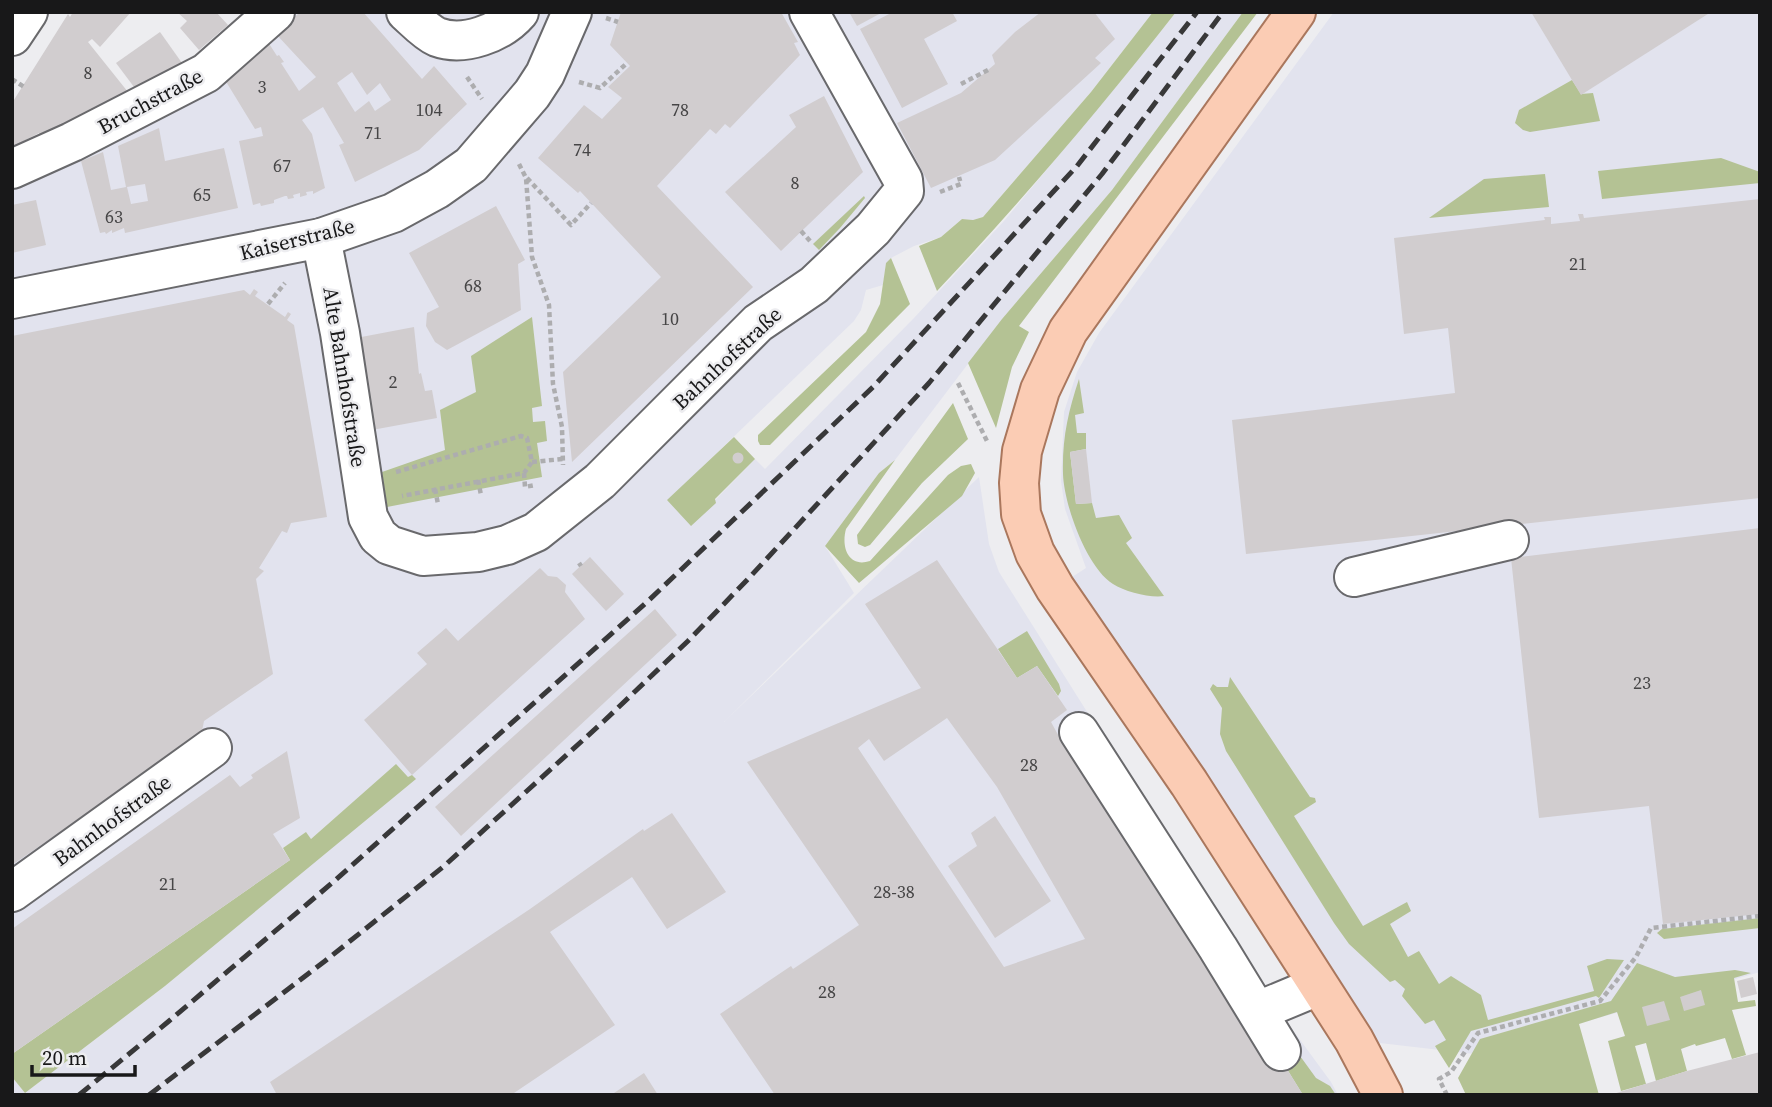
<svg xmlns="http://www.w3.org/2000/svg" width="1772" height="1107" font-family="'Source Serif 4',serif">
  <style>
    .built { fill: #e2e3ee }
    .green { fill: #b4c294 }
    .building { fill: #d1cdcf; fill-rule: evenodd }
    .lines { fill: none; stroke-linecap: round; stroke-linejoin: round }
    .minor-casing { stroke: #69696c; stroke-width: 42 }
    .major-casing { stroke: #aa775d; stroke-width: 42 }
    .path { stroke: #adadaf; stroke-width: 4.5; stroke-dasharray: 5 3.5; stroke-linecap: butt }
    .minor { stroke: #fff; stroke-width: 38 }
    .major { stroke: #fbccb4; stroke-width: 38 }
    .rail { stroke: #383839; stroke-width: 5; stroke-dasharray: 14 7; stroke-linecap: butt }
    .labels { text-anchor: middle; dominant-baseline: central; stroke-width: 5; stroke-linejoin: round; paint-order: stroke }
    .number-label { font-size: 18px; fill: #464546 }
    .street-label { font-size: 21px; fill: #181819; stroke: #ededf0 }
  </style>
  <rect width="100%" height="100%" fill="#ededf0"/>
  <g class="built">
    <path d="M275,12h878l-62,80 -108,125 -10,3 -11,-1 -21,18 -27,9 -23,12 -5,6 -3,21 -17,5 -5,20 -7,11 -186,179 23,25 64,-66 10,10 149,-151 90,-97 125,-150 47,-59h67l-131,178 -110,129 -107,141 -16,13 -54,73 29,47 -130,129 255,-245 10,67 10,28 255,405 77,105 7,13h-1326v-18l13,16 140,-107 244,-208 -13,-13 -85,74 -5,-6 -23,15 7,12 -278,194v-885z"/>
    <path d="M1334,12h426v960l-274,78 -3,5 -129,-15 -299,-452 31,-20 -21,-59 -4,-28 3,-69 13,-40 22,-39z"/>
  </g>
  <g class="green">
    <path d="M1153,12h23c-76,97 -155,190 -239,279l-18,-45 22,-9 21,-18 11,1 10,-3 108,-125z"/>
    <path d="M1243,12h15l-239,314 10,6 -17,35 -16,61 -28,-65 34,-44 110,-129z"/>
    <path d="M1572,80l9,14 12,-1 7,28 -70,11 -7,-2 -8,-7 4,-13z"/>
    <path d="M1721,158l39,14v11l-158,16 -4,-28z"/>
    <path d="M1545,174l4,33 -120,11 55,-39z"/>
    <path d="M864,196l1,2 -25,30 -21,22 -6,-6z"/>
    <path d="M891,258l19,46 -140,141h-10l-2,-4v-6l108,-103 14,-28 6,-41z"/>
    <path d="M532,317l10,89 -10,2 1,14 12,-1 2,20 -10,2 5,34 -155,30 -5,-35 63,-22 -5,-40 36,-18 -5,-36z"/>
    <path d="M1079,379l5,34 -9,2 2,18h9v16l-16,3 6,52 16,-1 4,15 23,-3 13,23 -6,5 38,53c-14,2 -39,-4 -51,-12 -27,-17 -49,-80 -50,-110 -1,-35 5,-62 16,-95z"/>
    <path d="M953,403l15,36 -46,44 -52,62 -5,2 -7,-3 -1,-9z"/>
    <path d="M734,437l21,22 -40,40 1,4 -25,23 -24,-26z"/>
    <path d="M895,460l-49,69c-5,18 2,39 24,32l78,-86 13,-9 10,-2 4,9 -13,23 -103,87 -34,-37 54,-73z"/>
    <path d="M1027,631l32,53 2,7 -3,5 -21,-30 -20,12 -19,-29z"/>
    <path d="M1230,677l80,120 5,1 1,4 -22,14 69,110 44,-24 4,9 -21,13 18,33 11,-6 20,33 12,-8 30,19 7,25 106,-29 -7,-25 20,-7 17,1 -25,38 -3,-2 -125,35 -22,37 -14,-22 11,-6 -12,-20 -9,4 -23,-28 3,-7 -10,-9 -5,2 -41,-38 -15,-21 -108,-172 -6,-17 2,-26 -12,-19 3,-5 4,3h11z"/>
    <path d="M396,764l12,13 4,-2 4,4 -251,207 -140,107 -13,-16v-23l278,-194 -7,-12 23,-16 5,7z"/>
    <path d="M1760,918v10l-96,11 -7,-6 5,-4z"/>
    <path d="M1637,963l38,14 60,-7 16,3 -17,5 4,24 17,-2 1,6 -24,4 14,45 -14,4 -7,-21 -29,8 -1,-2 -14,5 6,22 -31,10 -10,-38 -11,3 11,38 -25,7 -13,-50 17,-5 -8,-24 -38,12 20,71h-133l-8,-17 22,-39 131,-38z"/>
    <path d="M1274,1020l42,58 14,8 6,9h-33l-21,-34z"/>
  </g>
  <g class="building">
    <path d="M73,12h58l-31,35 -8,-8 -4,3 40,50 -31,24 -57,21 -1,-4 -27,14v-44l56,-89 2,3z"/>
    <path d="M177,12h39l12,13 -29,25 -19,-22 7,-7z"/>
    <path d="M300,12h63l59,67 12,-13 33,38 -48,46 -64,32 -16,-37 5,-2 -21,-36 -21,13 10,14 13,54 -12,6v-3l-7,1 1,3 -7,2v-4l-7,2 1,3 -6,1 -1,-3h-2l-11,4v3l-13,3 -1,-3 -7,2 -14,-64 24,-5 -2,-9 -6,2 -30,-49 43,-38 9,14 2,-1 5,7 -3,1 18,28 17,-14 -40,-43zM352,72l15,23 13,-12 11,17 -16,11 -6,-10 -14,11 -18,-29z"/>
    <path d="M621,12h160l17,30 -4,1 6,12 -70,73 -5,-4 -9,10 -6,-5 -53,57 96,101 -181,175 -9,-90 98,-95 -81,-86 -2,2 -40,-35 46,-53 18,14 20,-21 -14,-11 22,-21 -20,-21z"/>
    <path d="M849,12h34l-26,14z"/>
    <path d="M893,12h59l5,9 -33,18 24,45 -46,24 -42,-79z"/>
    <path d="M1041,12h53l21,27 -20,19 6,5 -106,97 -64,28 -34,-65 64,-30 34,-29 -3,-9 23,-23z"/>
    <path d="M1531,12h180l-130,83z"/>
    <path d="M160,32l22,31 -42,32 -24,-32z"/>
    <path d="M824,96l39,76 -82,79 -56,-59 71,-65 -7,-12z"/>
    <path d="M159,128l6,33 59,-13 14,60 -113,25 -1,-5 -12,5v-3l-6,4 -1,-2 -5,1 -19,-72 22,-9 8,38 15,-3 -8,-41zM145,184l3,17 -17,3 -4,-17z"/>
    <path d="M1760,199v299l-514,56 -14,-134 223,-27 -7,-65 -44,6 -10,-96 151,-18 -1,-3h7v7l29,-3 -2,-7h5l1,4z"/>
    <path d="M36,200l10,45 -34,8v-48z"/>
    <path d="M496,206l29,54 -7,4 3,46 -74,40 -12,-8 -9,-16 1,-13 12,-6 -30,-54z"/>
    <path d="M254,289l4,3 -3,4 30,21 3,-5 3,2 -4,6 7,5 33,192 -36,6 -4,10 -5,-2 -23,37 5,3 -8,8 17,95 -69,47 -3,15 -189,129v-529l232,-46 6,5z"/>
    <path d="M414,327l5,47 2,-1 4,18 7,-1 5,28 -65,12 -16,-92z"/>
    <path d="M1086,449l6,54 -16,1 -6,-52z"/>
    <circle cx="738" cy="458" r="5.5"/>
    <path d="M1760,528v386l-97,10 -14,-118 -110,12 -28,-260z"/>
    <path d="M590,557l34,37 -18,17 -34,-37z"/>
    <path d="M937,560l80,118 20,-12 30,44 -16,12 11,20 99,144 10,-4 132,213h-528l-55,-81 71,-48 2,3 66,-44 -112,-163 174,-74 -56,-84zM947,718l50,69 88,152 -81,28 -146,-219 11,-9 15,22z"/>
    <path d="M540,568l8,8 9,1 9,8 -1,7 20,27 -173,156 -48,-55 63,-56 -10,-11 29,-25 12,13z"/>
    <path d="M655,609l22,26 -216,201 -26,-29z"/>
    <path d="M287,751l13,67 -27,16 17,26 -278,194v-125l218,-154 10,12 13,-9 -2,-3z"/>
    <path d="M672,813l54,79 -59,37 -35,-52 -82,55 65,93 -104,70h-234l-7,-13 260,-173 113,-80 1,2z"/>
    <path d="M995,816l56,85 -56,37 -47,-72 29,-20 -6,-13z"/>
    <path d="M1753,977l4,17 -16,4 -4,-17z"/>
    <path d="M1701,990l4,15 -21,6 -4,-14z"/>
    <path d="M1664,1001l6,19 -23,6 -5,-19z"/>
    <path d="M1760,1052v43h-150l77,-24z"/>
    <path d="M644,1073l14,22h-47z"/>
  </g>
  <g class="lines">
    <defs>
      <g id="minor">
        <path d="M406,12c9,8 20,20 31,25 27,10 64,-4 82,-25"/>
        <path d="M12,36l16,-24"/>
        <path d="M12,169l60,-27 134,-69 69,-61"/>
        <path d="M321,238l19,95 28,184 10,19 11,9 34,11 55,-4 29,-7 29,-13 64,-51 158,-158 56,-38 59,-56 31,-38 -1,-11 -94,-168"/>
        <path d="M12,299l309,-61 72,-25 44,-24 34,-24 61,-71 13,-20 27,-62"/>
        <path d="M1354,577l155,-37"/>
        <path d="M1079,732l139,216 63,103"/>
        <path d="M12,892l200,-144"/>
        <path d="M1258,1011l60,-25"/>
      </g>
      <path id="major" d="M1296,12l-228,319 -28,59 -18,61 -3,32 2,31 14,39 20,35 134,195 165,257 29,55"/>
    </defs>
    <use href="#minor" class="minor-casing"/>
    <use href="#major" class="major-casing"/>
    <g class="path">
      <path d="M606,18l12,4"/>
      <path d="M467,77l15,22"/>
      <path d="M12,79l12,8"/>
      <path d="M579,82l21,6 27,-25"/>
      <path d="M961,84l27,-14"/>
      <path d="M519,164l7,14 6,79 17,48 4,79 9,43 1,38"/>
      <path d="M527,178l44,47 20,-22"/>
      <path d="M940,192l21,-8 -2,-7"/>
      <path d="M801,231l9,10"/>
      <path d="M268,304l17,-21"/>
      <path d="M958,383l29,58"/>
      <path d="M532,462l31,-3"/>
      <path d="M396,472l125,-36 6,2 5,24 -8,11 -122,23"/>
      <path d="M524,473l1,14 10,-2"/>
      <path d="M478,480l3,15"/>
      <path d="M435,489l3,15"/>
      <path d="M579,563l2,3"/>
      <path d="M1447,1095l-8,-16 12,-7 27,-39 122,-32 36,-44 15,-29 109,-12"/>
    </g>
    <use href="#minor" class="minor"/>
    <use href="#major" class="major"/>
    <g class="rail">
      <path d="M79,1095l90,-74 163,-138 108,-96 207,-185 226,-215 204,-221 120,-154"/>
      <path d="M149,1095l176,-134 118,-94 161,-146 84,-80 60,-62 181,-196 173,-209 121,-162"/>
    </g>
  </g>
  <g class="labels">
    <g class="number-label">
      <text x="88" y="72">8</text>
      <text x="262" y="86">3</text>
      <text x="429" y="109">104</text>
      <text x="680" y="109">78</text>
      <text x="373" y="132">71</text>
      <text x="582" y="149">74</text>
      <text x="282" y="165">67</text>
      <text x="795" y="182">8</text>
      <text x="202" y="194">65</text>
      <text x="114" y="216">63</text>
      <text x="1578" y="263">21</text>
      <text x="473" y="285">68</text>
      <text x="670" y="318">10</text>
      <text x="393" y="381">2</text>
      <text x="1642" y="682">23</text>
      <text x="1029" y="764">28</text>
      <text x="168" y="883">21</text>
      <text x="894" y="891">28-38</text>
      <text x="827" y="991">28</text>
    </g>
    <g class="street-label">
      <text transform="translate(150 101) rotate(-28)">Bruchstraße</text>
      <text transform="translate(297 239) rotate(-14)">Kaiserstraße</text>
      <text transform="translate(727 358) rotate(-43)">Bahnhofstraße</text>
      <text transform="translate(345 377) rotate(81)">Alte Bahnhofstraße</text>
      <text transform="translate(112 820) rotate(-36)">Bahnhofstraße</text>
    </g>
  </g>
  <rect width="1772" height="1107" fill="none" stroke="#181819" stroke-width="28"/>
  <path d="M32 1065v10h103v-10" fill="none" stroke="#181819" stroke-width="3.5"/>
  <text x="42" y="1065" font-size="21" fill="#181819" stroke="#ededf0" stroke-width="5" paint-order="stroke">20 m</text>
</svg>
